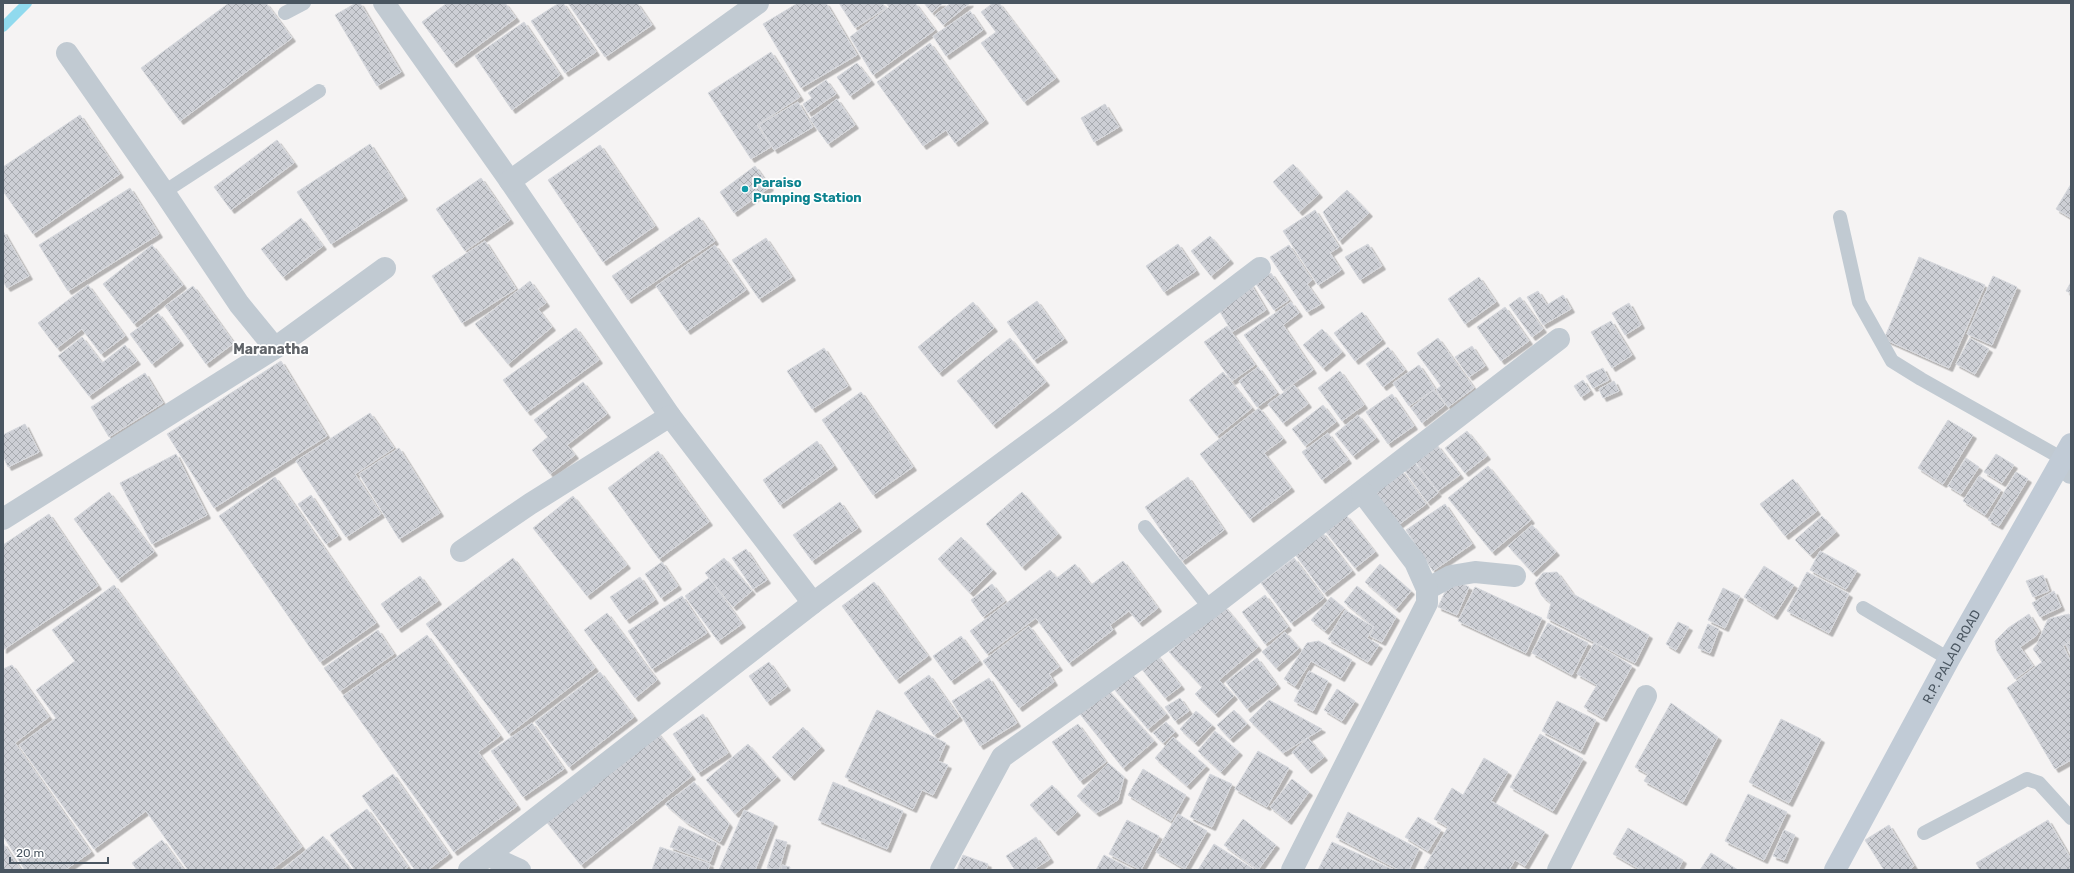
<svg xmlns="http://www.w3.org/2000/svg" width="2074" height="873" font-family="Rubik,sans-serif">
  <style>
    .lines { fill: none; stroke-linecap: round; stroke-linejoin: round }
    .stream { stroke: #90daee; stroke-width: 10 }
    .building { fill: url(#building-cross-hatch); stroke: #d7d9de; filter: url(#shadow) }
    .lane { stroke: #c1cad2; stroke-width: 14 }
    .street { stroke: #c1cad2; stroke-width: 22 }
    .secondary { stroke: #c1cbd6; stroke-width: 22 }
    .culture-dot { fill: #0f9aa8; stroke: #fff; stroke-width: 1.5 }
    .labels { text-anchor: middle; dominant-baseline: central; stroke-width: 3.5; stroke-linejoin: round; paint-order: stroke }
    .culture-label { font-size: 13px; font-weight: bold; fill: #0d838f; stroke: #fff; text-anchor: start }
    .street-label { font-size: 13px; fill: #4a5661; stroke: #fff }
    .neighbourhood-label { font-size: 14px; font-weight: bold; fill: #5f6368; stroke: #fff }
  </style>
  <defs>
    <pattern id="building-cross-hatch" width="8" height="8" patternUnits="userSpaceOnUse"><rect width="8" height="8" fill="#cdcfd5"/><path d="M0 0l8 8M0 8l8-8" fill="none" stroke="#a8abb0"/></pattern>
    <filter id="shadow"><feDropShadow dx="3.5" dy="3.5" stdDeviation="0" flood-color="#0004"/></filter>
  </defs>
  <rect width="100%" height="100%" fill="#f5f3f3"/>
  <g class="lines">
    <path class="stream" d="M3,27l24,-24"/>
  </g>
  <g class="building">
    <path d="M229,3h37l26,35 -112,83 -39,-53z"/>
    <path d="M356,3h4l41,69 -24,14 -42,-71z"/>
    <path d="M447,3h58l11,15 -63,46 -31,-42z"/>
    <path d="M559,3h4l33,49 -31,21 -34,-52z"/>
    <path d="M568,3h69l15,22 -47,32z"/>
    <path d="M798,3h28l31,52 -56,33 -38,-64z"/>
    <path d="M839,3h43l4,5 -31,20z"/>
    <path d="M886,3h29l20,27 -62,45 -23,-38 39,-30z"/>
    <path d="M924,3h19l-11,10z"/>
    <path d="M951,3h19l-27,22 -8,-10z"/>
    <path d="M993,3h6l57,75 -32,24 -43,-59 15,-11 -15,-20z"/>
    <path d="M970,11l13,19 -37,26 -13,-20z"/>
    <path d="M524,22l36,53 -48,35 -37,-54z"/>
    <path d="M930,43l55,77 -30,23 -9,-13 -23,16 -46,-64z"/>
    <path d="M771,52l29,45 -43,28 14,22 -20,12 -43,-66z"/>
    <path d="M857,63l14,18 -21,15 -13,-19z"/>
    <path d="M826,80l10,14 -28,19 -5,-9 9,-6 -4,-5z"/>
    <path d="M837,99l18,26 -27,19 -18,-25z"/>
    <path d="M798,102l15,25 -39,23 -15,-25z"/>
    <path d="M1105,104l14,23 -25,15 -13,-24z"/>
    <path d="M80,115l40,59 -87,60 -30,-43v-24z"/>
    <path d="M277,140l17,23 -63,47 -17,-23z"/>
    <path d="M370,144l34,53 -73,47 -34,-52z"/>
    <path d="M600,145l55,81 -52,36 -55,-82z"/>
    <path d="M1293,164l26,30 -20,18 -26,-30z"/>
    <path d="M755,166l15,21 -36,26 -14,-21z"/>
    <path d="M481,178l29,42 -45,31 -29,-42z"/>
    <path d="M2071,184v34l-15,-9z"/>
    <path d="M130,188l29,46 -91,57 -29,-46z"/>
    <path d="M1347,190l22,23 -30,28 -16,-29z"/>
    <path d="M1315,210l24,37 -9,6 11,17 -23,15 -35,-54z"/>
    <path d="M699,217l16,24 -87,59 -16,-24z"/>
    <path d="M301,218l22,28 -40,31 -22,-28z"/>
    <path d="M3,231l26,45 -22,12 -4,-7z"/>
    <path d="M1210,236l20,24 -19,16 -20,-25z"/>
    <path d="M766,238l26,39 -33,22 -27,-39z"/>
    <path d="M485,241l31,48 -54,34 -30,-47z"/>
    <path d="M1178,244l18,27 -32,21 -18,-26z"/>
    <path d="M1368,244l14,22 -22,14 -15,-23z"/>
    <path d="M152,245l31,40 -49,39 -31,-40z"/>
    <path d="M715,245l31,45 -59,41 -31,-45z"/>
    <path d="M1289,245l23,35 -5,4 14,20 -14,8 -37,-55z"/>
    <path d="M1919,257l66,28 -36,83 -65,-29z"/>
    <path d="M1271,273l18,27 -15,10 -18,-26z"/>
    <path d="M1993,276l24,11 -25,58 -25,-11z"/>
    <path d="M1479,277l17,25 -31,22 -17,-25z"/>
    <path d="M530,281l16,22 -8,6 14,18 -44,37 -33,-40z"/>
    <path d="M2071,282v11l-5,-2z"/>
    <path d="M1250,283l16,27 -34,22 -16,-27z"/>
    <path d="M88,285l37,51 -24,18 -19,-25 -25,19 -19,-25z"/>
    <path d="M193,286l41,57 -28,21 -41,-58z"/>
    <path d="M1538,291l9,14 16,-10 8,14 -28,16 -16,-28z"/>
    <path d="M1520,297l23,32 -11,8 -23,-32z"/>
    <path d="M1037,301l27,38 -30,21 -27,-38z"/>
    <path d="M973,302l21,26 -55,45 -21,-26z"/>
    <path d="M1291,302l8,11 -16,12 30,45 -30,21 -39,-56z"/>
    <path d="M1629,303l12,22 -16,10 -13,-22z"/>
    <path d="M1505,307l24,34 -28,20 -24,-34z"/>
    <path d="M1362,312l20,28 -27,21 -21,-28z"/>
    <path d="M158,313l22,29 -28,22 -22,-30z"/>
    <path d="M1611,321l21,34 -20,13 -21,-36z"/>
    <path d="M1227,326l28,39 -23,16 -28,-39z"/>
    <path d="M576,328l23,32 -72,52 -24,-32z"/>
    <path d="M1322,329l20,23 -19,16 -20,-23z"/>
    <path d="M82,337l20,26 23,-18 12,16 -48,35 -31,-40z"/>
    <path d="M1010,338l36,44 -53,43 -36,-44z"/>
    <path d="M1438,338l36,50 -26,19 -12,-17 5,-4 -24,-33z"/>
    <path d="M1970,338l19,11 -14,25 -19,-10z"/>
    <path d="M1472,346l13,20 -16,11 -14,-20z"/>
    <path d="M1388,347l17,23 -22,17 -17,-23z"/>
    <path d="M824,348l24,38 -36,23 -25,-38z"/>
    <path d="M281,361l46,75 -113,72 -47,-74z"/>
    <path d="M1419,365l16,24 -26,17 -16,-23z"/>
    <path d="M1258,367l19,26 -20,14 -18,-26z"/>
    <path d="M1603,368l6,12 -16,8 -7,-12z"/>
    <path d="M1340,371l24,34 -22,16 -24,-33z"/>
    <path d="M1223,372l29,36 -35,28 -28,-36z"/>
    <path d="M145,373l18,30 -54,34 -18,-30z"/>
    <path d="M1583,380l7,11 -9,6 -7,-11z"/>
    <path d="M1614,381l5,10 -16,7 -4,-9z"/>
    <path d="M583,382l24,32 -40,31 8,10 -25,19 -18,-24 16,-13 -14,-17z"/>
    <path d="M1294,385l14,19 -25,19 -15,-19z"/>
    <path d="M1434,390l11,15 -23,18 -11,-15z"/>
    <path d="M861,392l52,75 -40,28 -51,-75z"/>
    <path d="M1392,394l22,32 -26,18 -22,-32z"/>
    <path d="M1323,405l13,17 -31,24 -13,-17z"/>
    <path d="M1259,408l24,31 -19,14 27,35 -41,31 -50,-65z"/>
    <path d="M370,413l24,35 -39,26 26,40 -35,23 -50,-76z"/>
    <path d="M1358,415l18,23 -23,18 -18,-22z"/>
    <path d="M1948,420l25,15 -30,49 -25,-16z"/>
    <path d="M25,424l14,28 -31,15 -5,-11v-21z"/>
    <path d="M1467,431l20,25 -22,17 -20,-25z"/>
    <path d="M1328,433l20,27 -26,20 -20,-28z"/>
    <path d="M817,441l17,25 -54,39 -17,-25z"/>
    <path d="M1437,445l23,30 -22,16 -23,-30z"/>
    <path d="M399,448l41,65 -41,26 -40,-65z"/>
    <path d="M658,451l51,71 -50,37 -51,-71z"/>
    <path d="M176,454l31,61 -55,29 -32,-61z"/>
    <path d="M1996,454l18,11 -12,18 -18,-11z"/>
    <path d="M1966,458l13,9 -18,27 -13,-8z"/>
    <path d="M1415,463l23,30 -11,9 -22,-31z"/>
    <path d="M1488,466l43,54 -39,32 -44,-54z"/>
    <path d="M1401,470l25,34 -29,22 -25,-34z"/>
    <path d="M2016,472l12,7 -29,47 -11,-6z"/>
    <path d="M1979,476l22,14 -16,25 -22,-14z"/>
    <path d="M275,477l101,146 -56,39 -101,-146z"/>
    <path d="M1188,477l36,53 -42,31 -37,-54z"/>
    <path d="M1793,479l24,32 -32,25 -25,-32z"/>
    <path d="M109,492l45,60 -36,27 -44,-60z"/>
    <path d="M1022,492l36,42 -36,33 -36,-43z"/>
    <path d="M311,495l27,41 -12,8 -28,-40z"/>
    <path d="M573,496l54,69 -40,31 -54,-68z"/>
    <path d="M840,502l18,26 -46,33 -19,-26z"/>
    <path d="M1445,504l27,40 -39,27 -27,-41z"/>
    <path d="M49,514l49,72 -95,64v-105z"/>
    <path d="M1346,515l29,37 -20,16 -30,-37z"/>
    <path d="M1822,516l14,16 -26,23 -15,-15z"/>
    <path d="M1532,525l24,27 -23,21 -25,-27z"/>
    <path d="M1322,532l30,39 -28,22 -30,-40z"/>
    <path d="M961,537l32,33 -23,23 -32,-34z"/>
    <path d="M746,549l21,31 -14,9 -21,-31z"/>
    <path d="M1820,551l37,20 -11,18 -36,-19z"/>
    <path d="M513,558l82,110 -86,66 -83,-110z"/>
    <path d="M724,558l28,33 -19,16 -28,-34z"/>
    <path d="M1294,558l30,40 -33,25 -30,-40z"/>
    <path d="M1123,561l35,47 -19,15 -10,-12 -19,14 3,5 -44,33 -33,-45 -49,36 -17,-23 80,-61 7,8 18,-14 16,21z"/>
    <path d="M662,562l16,24 -17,12 -16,-24z"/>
    <path d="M1380,564l31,27 -15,18 -31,-27z"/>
    <path d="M1764,566l30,19 -20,31 -30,-19z"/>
    <path d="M1557,572l16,22 76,41 -14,28 -88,-45 4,-15 -9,-7 -7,-13 8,-10z"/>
    <path d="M1807,572l42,22 -20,39 -42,-22z"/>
    <path d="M2043,575l6,16 -16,6 -7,-16z"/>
    <path d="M420,576l18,25 -40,28 -17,-25z"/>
    <path d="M640,577l15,23 -29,20 -16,-23z"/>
    <path d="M709,578l33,46 -24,17 -33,-45z"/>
    <path d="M1451,579l18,8 -12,28 -19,-8z"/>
    <path d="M874,582l54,74 -32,24 -54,-74z"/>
    <path d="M992,584l13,17 -22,16 -12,-17z"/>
    <path d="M114,585l188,262 -31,23h-83l-42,-59 -52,38 -75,-104 37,-27 -20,-28 39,-29 -23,-31z"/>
    <path d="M1357,586l39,31 -14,25 -12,-6 4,-9 -30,-25z"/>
    <path d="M1475,587l67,31 -16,35 -68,-32z"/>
    <path d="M1723,588l17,8 -15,32 -17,-8z"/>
    <path d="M2054,591l7,16 -21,10 -8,-14z"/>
    <path d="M1265,595l23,32 -23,17 -23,-32z"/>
    <path d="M682,596l25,37 -55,36 -24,-38z"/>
    <path d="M1331,597l13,11 -19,23 -14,-11z"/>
    <path d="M1224,606l34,41 -39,33 15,16 -19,18 -20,-20 7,-7 -33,-35z"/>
    <path d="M1345,610l28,17 -6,11 12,7 -11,17 -40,-23z"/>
    <path d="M607,613l50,67 -22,18 -51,-68z"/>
    <path d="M2029,614l10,17 -3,5 -16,11 13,19 -18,13 -18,-28 -2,-10 13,-13z"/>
    <path d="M2069,614l2,3v23l-8,6 8,16v98l-16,9 -48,-81 35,-26 -9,-13 4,-5 11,-25z"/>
    <path d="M1678,622l11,5 -13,23 -10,-6z"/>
    <path d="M1548,623l40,20 -16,32 -40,-22z"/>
    <path d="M1708,624l11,5 -9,24 -12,-5z"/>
    <path d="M1029,626l30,41 -10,7 5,8 -35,26 -36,-47z"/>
    <path d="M378,630l16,24 -54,37 -16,-23z"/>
    <path d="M1285,632l14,16 -23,20 -14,-16z"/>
    <path d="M427,635l73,101 -22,16 39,54 -63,46 -111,-156z"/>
    <path d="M961,636l18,25 -28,20 -18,-25z"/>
    <path d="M1319,641l33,19 -11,18 -30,-17 -16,25 -11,-7 23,-36z"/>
    <path d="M2071,642v12l-5,-9z"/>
    <path d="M1594,643l38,23 -29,52 -19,-11 13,-22 -20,-11z"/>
    <path d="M1153,650l28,36 -16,12 -28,-35z"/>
    <path d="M1257,658l20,27 -30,24 -21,-27z"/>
    <path d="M769,662l18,25 -20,15 -18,-26z"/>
    <path d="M12,665l37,52 -34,26 76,109 -26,18h-40l-22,-34v-167z"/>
    <path d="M1309,671l19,10 -15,30 -19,-10z"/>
    <path d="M600,672l34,45 -65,50 -34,-45z"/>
    <path d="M1132,674l34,40 -18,15 -34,-40z"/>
    <path d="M929,675l30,42 -25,18 -30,-42z"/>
    <path d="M989,678l28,45 -37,23 -28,-45z"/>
    <path d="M1105,687l49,54 -31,27 -43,-54z"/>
    <path d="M1337,689l18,12 -13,20 -18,-11z"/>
    <path d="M1180,698l9,13 -14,10 -10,-14z"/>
    <path d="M1269,700l53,29 -39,24 -34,-33z"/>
    <path d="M1557,701l39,19 -15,31 -39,-20z"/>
    <path d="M1671,703l47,34 -35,65 -39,-21 4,-7 -13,-7z"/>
    <path d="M877,710l69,33 -8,18 10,4 -15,30 -11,-5 -9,19 -68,-32z"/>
    <path d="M1234,710l13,14 -17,15 -13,-14z"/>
    <path d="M1196,711l16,14 -17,18 -15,-14z"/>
    <path d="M703,714l25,39 -30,20 -25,-39z"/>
    <path d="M1781,719l40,20 -32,64 -40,-21z"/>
    <path d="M1166,722l9,10 -12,11 -10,-10z"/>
    <path d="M532,723l32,46 -41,28 -32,-46z"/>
    <path d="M1078,724l28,38 -26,19 -28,-39z"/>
    <path d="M803,727l18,20 -30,30 -19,-20z"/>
    <path d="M656,731l36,45 -111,89 -36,-45z"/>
    <path d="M1215,731l24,21 -18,20 -23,-21z"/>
    <path d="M1540,734l43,25 -30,52 -43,-24z"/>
    <path d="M1173,737l33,29 -19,20 -32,-28z"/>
    <path d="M1308,738l16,19 -16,13 -16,-18z"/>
    <path d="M748,744l29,33 -42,37 -29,-34z"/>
    <path d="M1258,751l31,17 -22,39 -32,-18z"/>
    <path d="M1484,758l24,14 -17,29 54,31 -20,34 -10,-6 -6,10h-81l-4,-2 24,-41 -14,-8 18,-31 11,7z"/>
    <path d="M1108,763l16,14 -6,23 -22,13 -19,-17z"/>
    <path d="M1143,769l43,26 -15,26 -43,-26z"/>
    <path d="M393,774l56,80 -21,16h-13l-53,-74z"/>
    <path d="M1210,774l22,10 -20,43 -22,-10z"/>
    <path d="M1292,779l17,13 -21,29 -18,-14z"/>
    <path d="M694,782l35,42 -9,18 -34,-20 -21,-18z"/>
    <path d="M833,782l70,29 -16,38 -69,-29z"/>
    <path d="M1052,785l25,27 -22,20 -25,-27z"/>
    <path d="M1748,794l39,18 -23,48 -39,-19z"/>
    <path d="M367,809l41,58 -4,3h-49l-25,-35z"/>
    <path d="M744,810l30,13 -19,47h-36z"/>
    <path d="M1348,812l71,37 -10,21h-10l-63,-33z"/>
    <path d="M1178,814l29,17 -22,38 -29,-17z"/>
    <path d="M1418,817l23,13 -13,21 -23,-14z"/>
    <path d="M1243,819l33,26 -18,25 -34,-25z"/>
    <path d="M1127,820l32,16 -18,34 -32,-16z"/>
    <path d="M2048,820l23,39v11h-91l-4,-7z"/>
    <path d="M1889,825l25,41 -5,4h-25l-19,-30z"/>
    <path d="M679,826l38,17 -7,19 -40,-15z"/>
    <path d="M1628,828l55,32 -5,10h-37l-28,-16z"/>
    <path d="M1784,830l11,5 -11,25 -11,-4z"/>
    <path d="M323,836l28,34h-69z"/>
    <path d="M1036,837l14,22 -17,11h-18l-9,-14z"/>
    <path d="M776,839l11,3 -8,28 -12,-2z"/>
    <path d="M162,840l22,30h-47l-5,-7z"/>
    <path d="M1332,842l62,28h-76z"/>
    <path d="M3,843l18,27h-18z"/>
    <path d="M1214,844l41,26h-57z"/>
    <path d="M660,847l50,17 -2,6h-56z"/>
    <path d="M1711,853l27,17h-38z"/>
    <path d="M963,855l25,9 -2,6h-29z"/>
    <path d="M1104,855l29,15h-37z"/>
    <path d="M782,865l8,2 -1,3h-8z"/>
  </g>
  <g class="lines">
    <g class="lane">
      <path d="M285,13l19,-10"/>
      <path d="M164,192l155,-101"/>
      <path d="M1840,217l19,85 33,59 29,18 142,80"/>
      <path d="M1145,527l65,81"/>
      <path d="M1863,608l86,51"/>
      <path d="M1924,833l103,-54 12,4 32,35"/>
    </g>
    <g class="street">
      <path d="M384,3l126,178 160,235 143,187"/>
      <path d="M67,53l97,139 75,112 36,44"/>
      <path d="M510,181l248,-178"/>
      <path d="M2063,459l8,14"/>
      <path d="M3,519l272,-171 110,-80"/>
      <path d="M461,551l69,-47 140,-88"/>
      <path d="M1427,589l24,-13 24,-4 40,4"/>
      <path d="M489,856l31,14"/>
      <path d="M469,870l344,-267 249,-184 198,-151"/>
      <path d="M941,870l61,-113 208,-149 349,-269"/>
      <path d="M1292,870l135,-267v-14l-12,-27 -53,-70"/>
      <path d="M1558,870l88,-174"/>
    </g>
    <path class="secondary" id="s1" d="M1835,870l114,-211 122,-215"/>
  </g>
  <circle class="culture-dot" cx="745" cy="189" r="4"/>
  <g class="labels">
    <g class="culture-label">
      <text x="753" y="182">Paraiso<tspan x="753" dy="15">Pumping Station</tspan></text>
    </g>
    <g class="street-label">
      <text stroke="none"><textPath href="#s1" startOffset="243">R.P. PALAD ROAD</textPath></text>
    </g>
    <g class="neighbourhood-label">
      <text x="271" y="349">Maranatha</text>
    </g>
  </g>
  <rect width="2074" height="873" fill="none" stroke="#4a5661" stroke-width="8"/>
  <path d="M10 857v6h98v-6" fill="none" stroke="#4a5661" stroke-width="2"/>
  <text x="16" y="857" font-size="12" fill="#4a5661" stroke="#ffffff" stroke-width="3" paint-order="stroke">20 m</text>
</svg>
